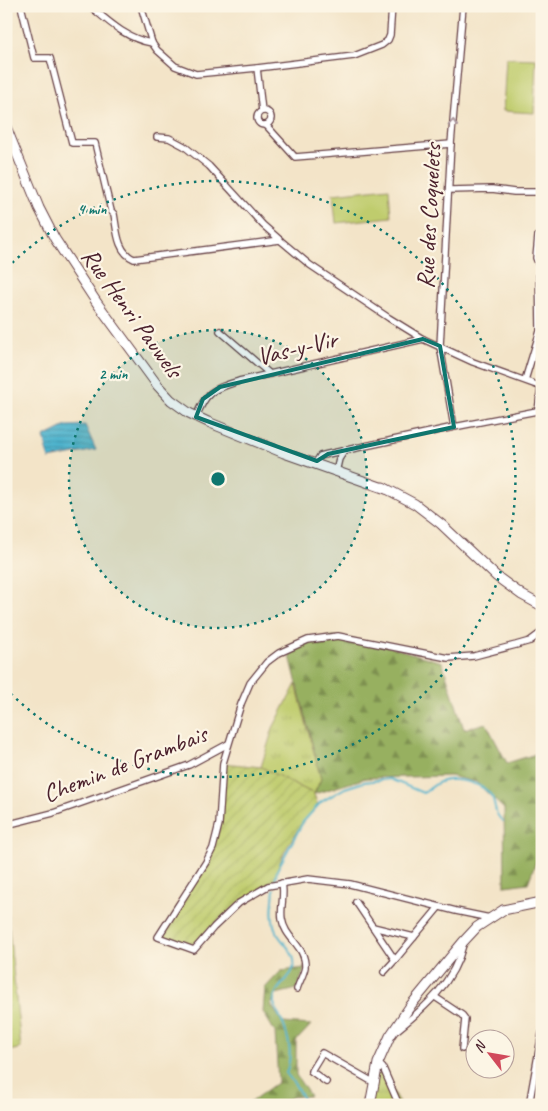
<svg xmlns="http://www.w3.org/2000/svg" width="548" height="1111" font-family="Caveat,sans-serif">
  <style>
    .grass { fill: url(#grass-tufts); stroke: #84764c }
    .forest { fill: url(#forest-firs); stroke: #706846 }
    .park { fill: #bfcc6d; stroke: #84764c }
    .garden { fill: url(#garden-furrows); stroke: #84764c }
    .water { fill: url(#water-rules); stroke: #4c697c }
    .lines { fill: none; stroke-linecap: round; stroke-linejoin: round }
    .stream { stroke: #4eb3cd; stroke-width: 2 }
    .street-casing { stroke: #633d43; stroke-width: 8 }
    .secondary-casing { stroke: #633d43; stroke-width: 11 }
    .street { stroke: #fff; stroke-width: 5.5 }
    .secondary { stroke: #fff; stroke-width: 9 }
    .oneway { stroke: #ae9aa0 }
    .marked { fill: none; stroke: #0f766e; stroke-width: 4; stroke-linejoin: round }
    .ring { fill: none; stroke: #0f766e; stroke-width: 2.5; stroke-dasharray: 2.5 5 }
    .labels { text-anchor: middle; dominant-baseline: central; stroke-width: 4.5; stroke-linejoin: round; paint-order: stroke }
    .street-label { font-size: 25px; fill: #4a1f2b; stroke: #fcf5e5 }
    .centre { fill: #0f766e; stroke: #fcf5e5; stroke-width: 2.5 }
    .ring-label { font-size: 15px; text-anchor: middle; font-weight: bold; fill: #0f766e; stroke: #fcf5e5; stroke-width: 4.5; stroke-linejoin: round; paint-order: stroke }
  </style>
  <defs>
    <pattern id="grass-tufts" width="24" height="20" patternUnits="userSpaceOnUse" patternTransform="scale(1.25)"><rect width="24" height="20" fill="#bfcc6d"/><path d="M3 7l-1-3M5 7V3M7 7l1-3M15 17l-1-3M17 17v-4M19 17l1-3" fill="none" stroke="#a6af5f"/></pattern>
    <pattern id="forest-firs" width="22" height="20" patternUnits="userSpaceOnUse" patternTransform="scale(1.25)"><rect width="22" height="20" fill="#97b060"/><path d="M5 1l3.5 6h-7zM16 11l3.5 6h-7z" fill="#7d8f4f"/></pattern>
    <pattern id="garden-furrows" width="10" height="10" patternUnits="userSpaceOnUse" patternTransform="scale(1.25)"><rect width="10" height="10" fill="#bfcc6d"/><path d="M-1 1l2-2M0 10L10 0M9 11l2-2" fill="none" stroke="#a6af5f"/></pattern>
    <pattern id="water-rules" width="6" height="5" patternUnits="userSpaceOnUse" patternTransform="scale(1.25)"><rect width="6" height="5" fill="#4eb3cd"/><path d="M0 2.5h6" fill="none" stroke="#4391a7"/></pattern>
  </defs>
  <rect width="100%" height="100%" fill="#fcf5e5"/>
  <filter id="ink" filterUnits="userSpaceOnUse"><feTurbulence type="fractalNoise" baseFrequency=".02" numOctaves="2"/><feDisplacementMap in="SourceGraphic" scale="10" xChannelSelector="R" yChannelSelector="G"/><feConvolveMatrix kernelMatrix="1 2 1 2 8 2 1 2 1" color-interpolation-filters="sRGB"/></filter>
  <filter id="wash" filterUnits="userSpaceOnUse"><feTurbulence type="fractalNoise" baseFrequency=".0096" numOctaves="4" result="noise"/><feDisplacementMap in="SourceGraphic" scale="20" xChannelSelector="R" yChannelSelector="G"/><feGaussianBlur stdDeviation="1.12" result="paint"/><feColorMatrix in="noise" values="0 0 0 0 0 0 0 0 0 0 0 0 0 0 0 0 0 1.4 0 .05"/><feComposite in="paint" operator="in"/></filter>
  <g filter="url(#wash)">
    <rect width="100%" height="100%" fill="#f3e4c8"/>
    <g class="grass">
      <path d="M296,684l25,95 -7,15 -53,-27 12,-39z"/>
      <path d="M6,899l15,149 -15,4z"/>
      <path d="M378,1063l22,42h-30z"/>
    </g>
    <g class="forest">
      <path d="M332,636l51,9 59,17 22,67 22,-6 21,40 35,-11v94l-14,37 -23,3 -1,-77 -28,-27 -26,-6 -84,2 -52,16 7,-15 -33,-131z"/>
      <path d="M305,968l-8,21 -21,5 -5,11 12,18 28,2 -15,16v34l14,21 -17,1 -20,8h-27l32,-23 -3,-50 -12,-20 2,-24 16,-17z"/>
    </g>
    <g class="park">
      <path d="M506,58l30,1 -2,54 -31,-2z"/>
      <path d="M389,188l2,29 -55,6 -3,-29z"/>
    </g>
    <path class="garden" d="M223,763l38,4 53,27 4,12c-19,20 -39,47 -43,75l-36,22 -51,45 -30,-11 48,-75 12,-29z"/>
    <path class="water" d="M85,425l11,25 -47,9 -5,-22 22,-11z"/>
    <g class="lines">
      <g class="stream">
        <path d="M275,881l2,-11 26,-48 18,-20 24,-14 19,-6 26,-3 33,14c6,-3 13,-11 20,-12 14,-4 41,2 49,16 4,8 2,18 11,24"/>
        <path d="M274,889c-1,13 -4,29 2,42 4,10 16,17 18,29 3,18 -22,25 -20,43 1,6 6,13 8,18 7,17 11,34 4,52l10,13 10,19"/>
      </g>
    </g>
  </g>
  <g filter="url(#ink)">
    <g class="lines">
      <defs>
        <g id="street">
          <path d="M21,6l13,52h16l22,85h23l16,68 3,3c3,16 3,38 20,45l146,-19"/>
          <path d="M90,6c19,16 37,33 62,37"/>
          <path d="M141,6l11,37 5,7 18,16 21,8 61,-6 97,-12 28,-11 6,-5 2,-5 2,-29"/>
          <path d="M257,68l5,43"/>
          <circle cx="264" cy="118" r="7"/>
          <path d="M266,125l29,32 156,-13"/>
          <path d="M157,137l12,1 15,8 25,20 54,59 17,15 30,25 79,53 34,21 50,23 69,25"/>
          <path d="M449,190l43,-1 22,3h28"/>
          <path d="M540,213l2,-9"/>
          <path d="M220,331l50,43"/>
          <path d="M525,380l15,-49 -1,-66 -3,-7 2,-22"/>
          <path d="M538,411l3,-25"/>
          <path d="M196,417c11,-27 16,-27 43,-36l184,-42"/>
          <path d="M454,427l-14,-81 11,-202 12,-138"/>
          <path d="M315,464l5,-8 8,-2 126,-27 88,-17"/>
          <path d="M336,472l3,-13 6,-9"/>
          <path d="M6,825l47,-12 136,-48 39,-21"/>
          <path d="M282,883c3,12 -2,24 0,36 3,20 24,27 23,48 -1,7 -6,15 -8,22"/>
          <path d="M356,902l39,58 44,-53"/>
          <path d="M490,918l-34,-7 -106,-27 -42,-5 -40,7 -29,17 -25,24 -20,23 -36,-13 48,-75 7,-14 6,-24 4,-61 18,-59 9,-21 17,-21 12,-9 29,-13 30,-4 110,22 26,-2 42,-11 14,-4 12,-9"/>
          <path d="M373,927l41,10"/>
          <path d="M384,972l11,-12"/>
          <path d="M435,997l27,18 3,4 -3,30"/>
          <path d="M397,1030c29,-23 57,-48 66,-85"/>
          <path d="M378,1063l5,5 16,37"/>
          <path d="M326,1082l-15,-11 11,-18 51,29"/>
          <path d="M529,1105l13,-72"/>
        </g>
        <g id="secondary">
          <path d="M6,127l33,81 16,31 42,64 61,83 13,14 18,13 19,9 76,31 102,36"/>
          <path d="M383,487l32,17 26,20 55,52 26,19 20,11"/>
          <path d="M370,1105l8,-42 12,-27 21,-31 52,-63 14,-15 26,-17 39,-8"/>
        </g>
      </defs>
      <use href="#street" class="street-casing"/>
      <use href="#secondary" class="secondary-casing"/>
      <use href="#street" class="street"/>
      <use href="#secondary" class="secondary"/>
    </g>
    <defs><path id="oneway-chevron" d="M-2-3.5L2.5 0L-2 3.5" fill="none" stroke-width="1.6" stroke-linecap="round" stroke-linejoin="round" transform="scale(1.25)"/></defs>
    <use class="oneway" href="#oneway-chevron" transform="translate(453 123) rotate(-85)"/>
  </g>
  <path class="marked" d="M423,339l17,7 14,81 -126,27 -11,7 -121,-44 7,-18 17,-12z"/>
  <circle cx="218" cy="479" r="149" fill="#0f766e" fill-opacity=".12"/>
  <g class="ring">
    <circle cx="218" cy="479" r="149"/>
    <path d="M7 268A298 298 0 1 1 7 690"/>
  </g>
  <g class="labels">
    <g class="street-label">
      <text transform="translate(429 216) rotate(-87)">Rue des Coquelets</text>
      <text transform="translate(132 313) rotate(54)">Rue Henri Pauwels</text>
      <text transform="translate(297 348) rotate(-13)">Vas-y-Vir</text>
      <text transform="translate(125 764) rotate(-21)">Chemin de Grambais</text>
    </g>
  </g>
  <circle cx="218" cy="479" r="8" class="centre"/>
  <g class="ring-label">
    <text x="92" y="214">4 min</text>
    <text x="113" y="379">2 min</text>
  </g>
  <rect width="548" height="1111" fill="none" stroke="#fcf5e5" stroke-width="25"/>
  <g transform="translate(490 1054) rotate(301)"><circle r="24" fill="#fcf5e5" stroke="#b59f9b"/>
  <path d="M0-4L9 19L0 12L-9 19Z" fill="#d1495b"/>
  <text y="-8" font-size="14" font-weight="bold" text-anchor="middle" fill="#4a1f2b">N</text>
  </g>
</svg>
